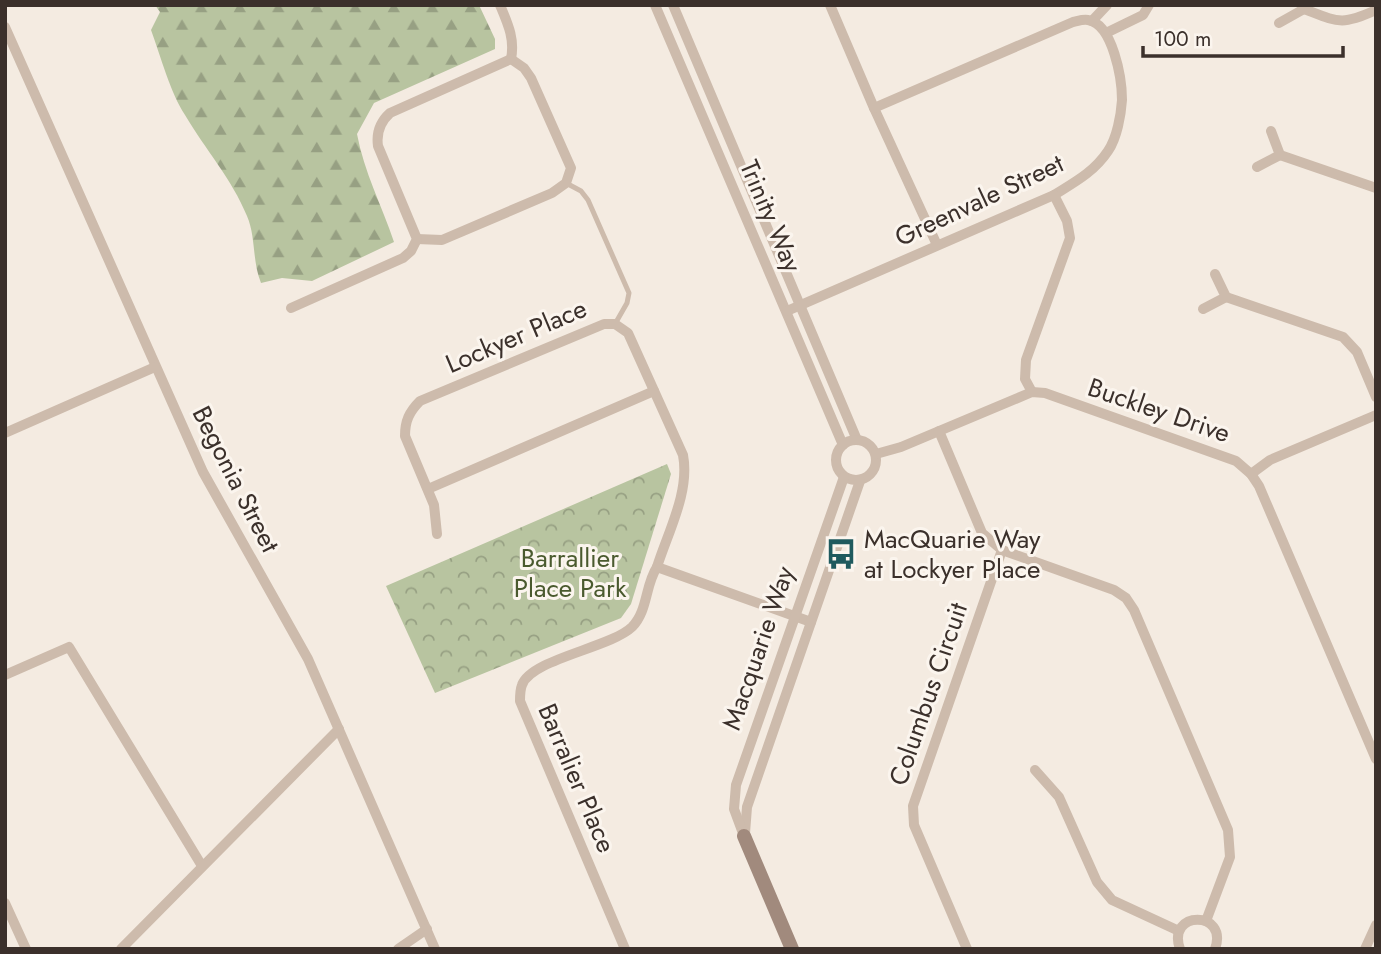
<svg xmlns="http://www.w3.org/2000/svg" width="1381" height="954" font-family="Jost,sans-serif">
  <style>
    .forest { fill: url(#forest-firs) }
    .park { fill: url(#park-crowns) }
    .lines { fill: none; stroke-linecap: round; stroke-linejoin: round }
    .lane { stroke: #cdbbac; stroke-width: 5 }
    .street { stroke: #cdbbac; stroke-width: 10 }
    .secondary { stroke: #a18a7d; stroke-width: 14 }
    .labels { text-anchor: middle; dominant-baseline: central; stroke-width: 6; stroke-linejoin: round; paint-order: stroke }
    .street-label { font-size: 26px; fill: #3b302b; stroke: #fbf5ee }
    .poi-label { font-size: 26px; fill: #3b302b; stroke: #fbf5ee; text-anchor: start }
    .park-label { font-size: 26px; fill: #4a5a2e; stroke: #fbf5ee }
  </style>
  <defs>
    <pattern id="forest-firs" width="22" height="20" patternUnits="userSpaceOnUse" patternTransform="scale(1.75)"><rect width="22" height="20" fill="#b8c4a0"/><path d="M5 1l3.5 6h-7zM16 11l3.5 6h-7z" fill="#97a083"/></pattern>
    <pattern id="park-crowns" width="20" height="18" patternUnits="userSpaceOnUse" patternTransform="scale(1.75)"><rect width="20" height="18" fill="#b8c4a0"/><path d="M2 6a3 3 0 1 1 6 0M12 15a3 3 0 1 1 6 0" fill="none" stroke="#97a083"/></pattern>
  </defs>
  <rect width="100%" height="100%" fill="#f4ebe1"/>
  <path class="forest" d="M155,5h324l16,34v10l-121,54 -17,31c7,38 25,72 37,108l-82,39 -30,-3 -21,5c-9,-22 -5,-46 -14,-67 -15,-37 -42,-67 -62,-101 -15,-23 -24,-58 -34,-85l9,-18z"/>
  <path class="park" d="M667,464l4,10 -40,130 -10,14 -186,75 -49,-107z"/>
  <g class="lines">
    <path class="lane" d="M566,183l15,8 7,9 41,93 -2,10 -12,21"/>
    <g class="street">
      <path d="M500,5c8,19 15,34 11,54"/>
      <path d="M655,5l188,440"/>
      <path d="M673,5l184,435"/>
      <path d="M830,5l44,103 63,137"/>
      <path d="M1304,9c34,13 37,17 72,1"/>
      <path d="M1092,21l15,-16"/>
      <path d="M1279,23l25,-14 -2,-3"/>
      <path d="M5,27l198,445 105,187 127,290"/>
      <path d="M1106,33l37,-18 6,-10"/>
      <path d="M1280,155l96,33"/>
      <path d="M1257,167l23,-12 -9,-24"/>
      <path d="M417,239l25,1 110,-47 14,-10 5,-15 -40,-90 -7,-10 -13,-9"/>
      <path d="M1226,297l117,40 14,15 19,45"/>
      <path d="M291,308l112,-50 8,-7 6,-12 -39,-93c-2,-14 2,-24 12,-33l121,-54"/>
      <path d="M1203,309l23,-12 -11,-23"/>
      <path d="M787,311l267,-116c21,-13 40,-23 54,-44 9,-13 13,-36 14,-51 0,-21 -9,-76 -34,-80 -5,-1 -10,1 -15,2l-199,86"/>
      <path d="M1032,392l-7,-13 1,-19 44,-122 -3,-17 -13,-26"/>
      <path d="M939,431l43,102 20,17"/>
      <path d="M5,433l150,-66"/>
      <circle cx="856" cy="460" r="20"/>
      <path d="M876,454l25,-7 131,-55 13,1 191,68 15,13 8,12 117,273"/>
      <path d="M1251,474l19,-14 106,-45"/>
      <path d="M428,489l226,-98"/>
      <path d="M437,534l-3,-29 -29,-69c0,-15 4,-24 15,-35l184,-77h11l13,9 55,122c7,37 -15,77 -26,112l154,55"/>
      <path d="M5,675l64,-28 133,219"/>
      <path d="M1035,770l24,27 38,85 15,18 67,31"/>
      <path d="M745,833l2,-26 113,-326"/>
      <path d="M744,836l-10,-27 2,-24 108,-308"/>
      <path d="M5,903l21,46"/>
      <path d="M121,949l218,-220"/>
      <path d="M398,949l29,-20"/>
      <path d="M625,949l-105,-248c0,-4 0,-11 2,-16 9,-26 88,-37 110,-58 16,-16 13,-42 25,-60"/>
      <path d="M967,949l-53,-124 -1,-19 89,-256 112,40 12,8 8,12 94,220 2,27 -24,64"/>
      <path d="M1180,949c-14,-39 49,-39 35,0"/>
      <path d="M1365,949l11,-24"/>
    </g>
    <path class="secondary" d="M744,836l48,113"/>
  </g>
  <defs>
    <symbol id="bus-bare" viewBox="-9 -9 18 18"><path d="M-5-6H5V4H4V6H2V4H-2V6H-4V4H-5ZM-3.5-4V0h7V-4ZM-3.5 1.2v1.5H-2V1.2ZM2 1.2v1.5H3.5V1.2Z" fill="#1f5a5e" stroke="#fbf5ee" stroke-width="2.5" paint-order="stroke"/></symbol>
  </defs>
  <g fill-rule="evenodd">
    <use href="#bus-bare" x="819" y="532" width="44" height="44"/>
  </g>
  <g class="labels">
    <g class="street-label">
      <text transform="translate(979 200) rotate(-25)">Greenvale Street</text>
      <text transform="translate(771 216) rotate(67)">Trinity Way</text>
      <text transform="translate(516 336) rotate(-23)">Lockyer Place</text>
      <text transform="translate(1159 410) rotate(19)">Buckley Drive</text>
      <text transform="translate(236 479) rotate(63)">Begonia Street</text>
      <text transform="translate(758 648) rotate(-71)">Macquarie Way</text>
      <text transform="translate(928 694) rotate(-71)">Columbus Circuit</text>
      <text transform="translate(577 778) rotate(67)">Barralier Place</text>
    </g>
    <g class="poi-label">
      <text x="864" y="539">MacQuarie Way<tspan x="864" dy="30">at Lockyer Place</tspan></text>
    </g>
    <g class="park-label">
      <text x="570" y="558">Barrallier<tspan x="570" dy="30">Place Park</tspan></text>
    </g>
  </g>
  <rect width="1381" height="954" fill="none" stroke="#3b302b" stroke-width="14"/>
  <path d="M1143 46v10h200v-10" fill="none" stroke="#3b302b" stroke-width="3.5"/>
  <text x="1154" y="46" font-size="21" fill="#3b302b" stroke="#fbf5ee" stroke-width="5" paint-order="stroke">100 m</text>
</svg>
